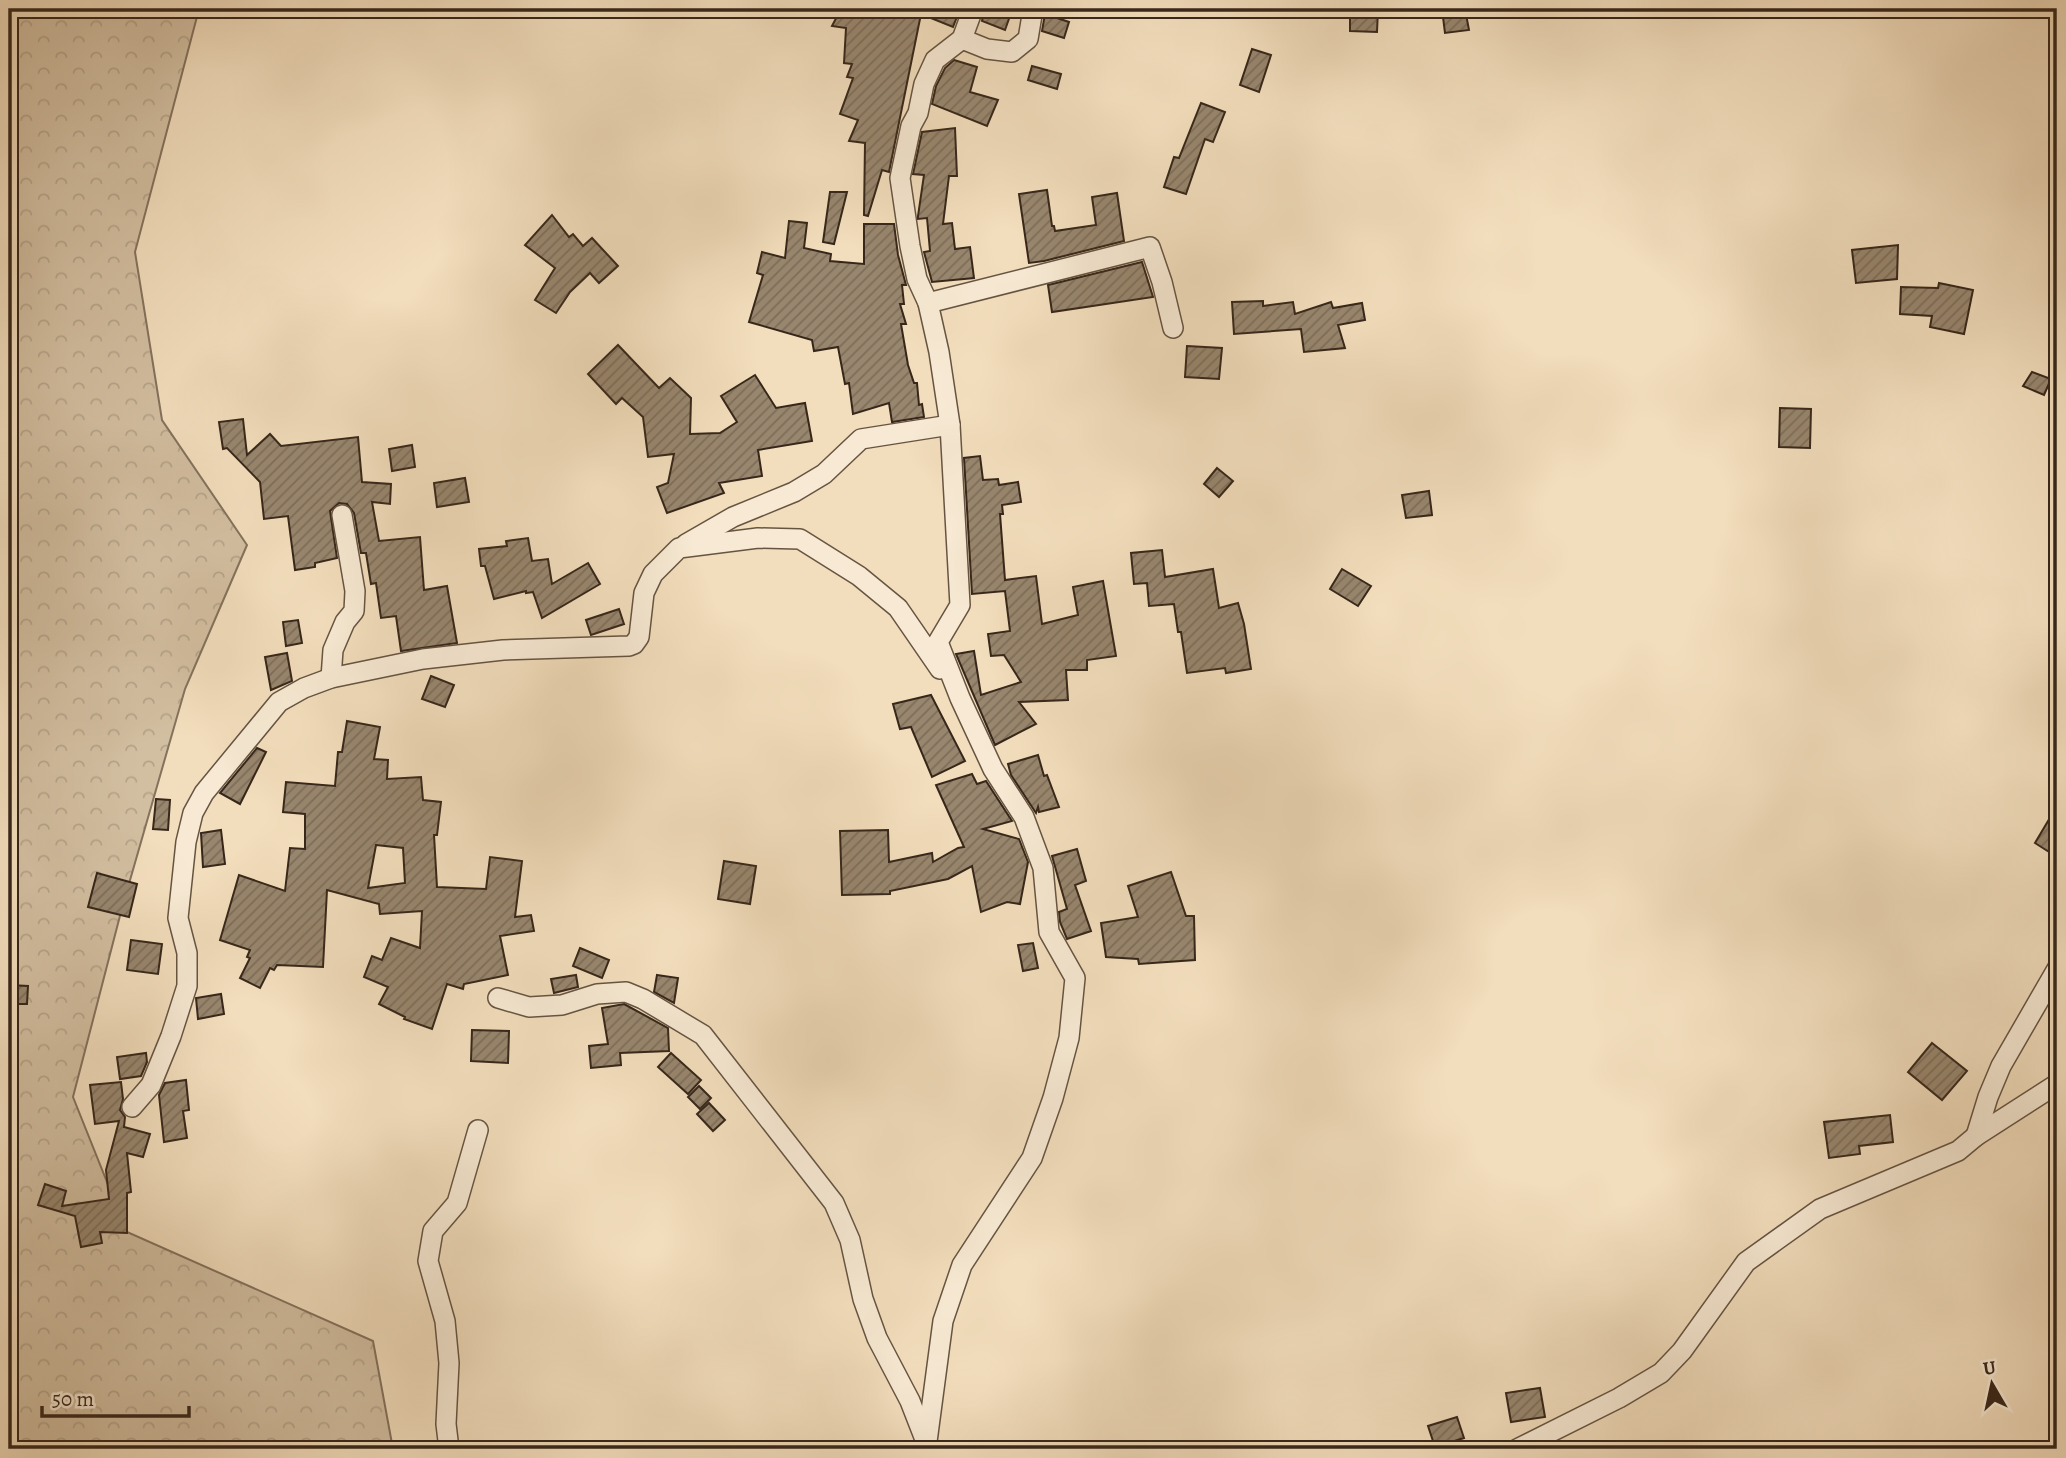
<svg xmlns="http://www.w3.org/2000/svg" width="2066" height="1458" font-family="Alegreya,serif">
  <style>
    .forest { fill: url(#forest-crowns); stroke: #84725d; stroke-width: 2 }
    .building { fill: url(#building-hatch); stroke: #37271a; stroke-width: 2; fill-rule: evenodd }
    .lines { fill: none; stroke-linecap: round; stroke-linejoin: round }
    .minor-casing { stroke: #665442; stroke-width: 22 }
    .minor { stroke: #f7e9d3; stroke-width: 19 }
  </style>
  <defs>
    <pattern id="forest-crowns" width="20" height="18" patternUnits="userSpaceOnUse" patternTransform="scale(1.75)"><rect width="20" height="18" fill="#d2bea0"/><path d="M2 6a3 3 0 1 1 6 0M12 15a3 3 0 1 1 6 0" fill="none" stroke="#b5a389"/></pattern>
    <pattern id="building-hatch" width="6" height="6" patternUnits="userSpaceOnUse" patternTransform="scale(1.75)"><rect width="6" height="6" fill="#98866e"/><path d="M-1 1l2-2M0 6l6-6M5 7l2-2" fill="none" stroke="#7d6e5a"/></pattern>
  </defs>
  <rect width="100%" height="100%" fill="#f2ddbc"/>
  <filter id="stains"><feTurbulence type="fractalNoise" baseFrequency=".00286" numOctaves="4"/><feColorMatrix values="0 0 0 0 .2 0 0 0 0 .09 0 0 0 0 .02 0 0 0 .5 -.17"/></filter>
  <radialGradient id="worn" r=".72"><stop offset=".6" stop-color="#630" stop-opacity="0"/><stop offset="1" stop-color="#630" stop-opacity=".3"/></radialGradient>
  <path class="forest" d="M9,9h190l-64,243 27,168 85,125 -62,144 -63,219 -49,189 54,135 246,109 20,108h-384z"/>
  <g class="building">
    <path d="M841,9h119l-7,18 -32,-13 -32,158 -7,-2 -14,46 -4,-1 1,-72 -16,-2 9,-21 -18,-6 13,-36 -6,-1 5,-13 -8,-1 2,-35 -14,-2z"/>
    <path d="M985,9h16l10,4 -6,17 -23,-9z"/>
    <path d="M1350,9h28l-1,23 -27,-1z"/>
    <path d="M1442,9h23l4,21 -24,3z"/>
    <path d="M1045,14l24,8 -5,16 -22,-7z"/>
    <path d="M1252,49l19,6 -12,37 -19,-7z"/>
    <path d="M954,60l23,7 -7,25 28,8 -11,26 -55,-22 4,-18 9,-18z"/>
    <path d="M1032,66l29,8 -4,15 -29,-9z"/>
    <path d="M1201,103l24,9 -12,30 -8,-3 -19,55 -22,-7 10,-30 5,1z"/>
    <path d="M955,128l2,48h-8l-6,48 9,-1 3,26 15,-2 4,31 -42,4 -8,-30 6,-1 -3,-33 -9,1v-3l6,-41 -11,-1 9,-42z"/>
    <path d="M1047,190l5,36h2l1,5 41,-6 -4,-28 25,-4 7,48 -80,20 -15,2 -10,-69z"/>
    <path d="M830,192h17l-13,52 -11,-2z"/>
    <path d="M552,215l17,22 4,-3 10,12 9,-8 26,28 -19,17 -9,-10 -20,19 -14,21 -21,-13 20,-32 -30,-23z"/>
    <path d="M789,221l18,2 -3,25 27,6 -1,7 34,3v-40h30l4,31 8,30h-4l2,19h-4l6,20h-5l7,41 6,18h3l2,22 3,-1 2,13 -32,5 -3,-19 -36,11 -4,-31 -4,1 -7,-37 -24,4 -2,-11 -63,-18 14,-47 -6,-2 5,-21 23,6z"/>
    <path d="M1898,245l-1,34 -41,4 -4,-33z"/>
    <path d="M1142,262l11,35 -101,15 -4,-27z"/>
    <path d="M1939,283l34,7 -9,44 -34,-7 2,-11 -32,-2 1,-27 37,1z"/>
    <path d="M1263,301v5l30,-4 2,12 36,-12 2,6 29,-5 3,17 -27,5 7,23 -41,4 -3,-23 -67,5 -2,-32z"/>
    <path d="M618,345l41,43 11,-10 21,20 -1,36 30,-1 17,-11 -16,-26 34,-21 21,33 29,-5 7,38 -54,9 4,26 -43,7 5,10 -57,20 -10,-26 11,-4 6,-29 -26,3 -5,-40 -21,-19 -6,6 -28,-30z"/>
    <path d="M1187,346l35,2 -3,31 -34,-2z"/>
    <path d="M2032,372l19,7 -7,16 -21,-9z"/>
    <path d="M1780,408l31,1 -1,39 -31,-1z"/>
    <path d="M243,419l4,36 23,-21 11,12 77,-9 4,45 29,2 -1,20 -18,-2 7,39 41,-4 4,53 23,-4 10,57 -56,8 -5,-35 -15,2 -5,-35 -5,1 -5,-31h-5l-7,-40 -7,-9 -8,-1 -9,8 7,47 -22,5v4l-20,3 -7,-54 -24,3 -4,-37 -33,-34 -4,1 -4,-27z"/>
    <path d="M412,445l3,22 -23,4 -3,-22z"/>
    <path d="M980,456l3,24 15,-1 1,6 19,-3 3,20 -19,3 1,9h-3l5,66 31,-4 6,48 36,-9 -5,-28 30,-6 13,75 -29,4v10h-21l2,30 -49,2 17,22 -41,21 -39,-91 18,-3 7,44 40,-13 -17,-27 -13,1 -3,-22 22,-3 -5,-40 -33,3 -8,-136z"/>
    <path d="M1217,468l16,13 -14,16 -15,-13z"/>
    <path d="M465,478l4,24 -32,5 -3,-24z"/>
    <path d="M1429,491l3,24 -26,3 -4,-23z"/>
    <path d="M528,538l4,23 16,-2 4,25 36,-21 12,21 -58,34 -9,-26 -7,1v-2l-32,8 -9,-33h-4l-2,-17 28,-3 -1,-5z"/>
    <path d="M1162,550l3,27 48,-8 6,39 19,-5 6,21 7,45 -25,4 -1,-5 -38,5 -6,-41h-3l-4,-28 -25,2 -2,-23 -13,1 -3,-31z"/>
    <path d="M1342,569l29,17 -13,20 -28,-17z"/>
    <path d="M619,609l5,15 -33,11 -5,-15z"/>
    <path d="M298,620l4,23 -16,3 -3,-24z"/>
    <path d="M287,653l5,28 -21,9 -6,-33z"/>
    <path d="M431,676l23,9 -9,22 -23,-8z"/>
    <path d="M931,695l34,66 -33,16 -21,-50 -11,2 -7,-25z"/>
    <path d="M347,721l33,6 -6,32 14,1 -1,19 34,-2 2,23 18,2 -4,33h-3l3,52 49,2 4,-32 32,4 -7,56 16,-2 3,16 -34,5 8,39 -44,9 -1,5 -16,-5 -15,45 -28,-10 1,-2 -26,-13 9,-17 -24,-10 8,-21 10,4 9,-22 29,10 2,-37 -42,3 -1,-10 -52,-14 -4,77 -46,-2 -3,5 -4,-2 -10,20 -20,-10 10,-20 -3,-1 3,-7 -30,-10 19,-65 46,16 5,-43 15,1v-35l-22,-2 3,-30 49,4 3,-34h4zM376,845l27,3 2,35 -37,5z"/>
    <path d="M257,748l9,4 -26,52 -20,-11z"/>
    <path d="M1038,755l6,21 3,-1 12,32 -20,5 -1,-5 -2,6 -25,-38 -3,-11z"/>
    <path d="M972,774l5,10 9,-3 26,40 -29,8 36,10 9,23 -8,42 -13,-2 -26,10 -9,-46 -24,13 -58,12v3l-48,1 -2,-64 48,-1 1,32 43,-9 1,9 25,-14 6,-1 -28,-62z"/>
    <path d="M156,799l14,1 -2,30 -15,-1z"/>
    <path d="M2057,806v51l-22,-14z"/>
    <path d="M221,830l4,34 -22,3 -2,-34z"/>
    <path d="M1077,849l9,32 -11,4 16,46 -24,8 -7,-17 -1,-10 8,-3 -15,-53z"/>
    <path d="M724,861l32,5 -6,38 -32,-5z"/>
    <path d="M1171,872l15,44h8l1,44 -56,4 -1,-5 -32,-2 -5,-34 37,-6 -10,-31z"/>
    <path d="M97,873l40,11 -8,33 -41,-10z"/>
    <path d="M131,940l31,4 -4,30 -31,-4z"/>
    <path d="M1033,943l5,25 -15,3 -5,-26z"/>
    <path d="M580,948l29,12 -7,18 -29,-12z"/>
    <path d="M576,975l2,12 -24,6 -3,-14z"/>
    <path d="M657,975l21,3 -4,25 -20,-11z"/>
    <path d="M9,985l19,1 -1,18h-18z"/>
    <path d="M221,994l3,20 -26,5 -2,-21z"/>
    <path d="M624,1004l44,24 1,23 -49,2 1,12 -30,3 -2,-22 19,-2 -6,-36z"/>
    <path d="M472,1030l37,1 -1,32 -37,-2z"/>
    <path d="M1932,1043l35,28 -25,29 -34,-28z"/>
    <path d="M146,1053l1,9 -6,14 -21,3 -3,-22z"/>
    <path d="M671,1053l30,27 -13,14 -30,-27z"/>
    <path d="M186,1080l3,30 -6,1 4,27 -23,4 -5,-47 6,-12z"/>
    <path d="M121,1082l2,17 -3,11 5,7 -1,10 26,7 -7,23 -16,-4 4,39 -4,1v40l-27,-1 2,11 -21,4 -6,-31 -37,-11 7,-21 21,7 -4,15 47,-7 -3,-29 13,-49 -24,3 -5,-39z"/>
    <path d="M699,1086l12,12 -11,11 -12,-12z"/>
    <path d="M709,1103l16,17 -12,11 -16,-17z"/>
    <path d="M1890,1115l3,27 -34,4 1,8 -31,4 -5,-36z"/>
    <path d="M1540,1388l5,29 -34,5 -5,-29z"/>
    <path d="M1457,1417l7,21 -29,9 -7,-21z"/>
  </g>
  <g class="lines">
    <defs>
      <g id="minor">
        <path d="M962,39l25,10 25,3 16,-13 5,-30"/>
        <path d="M928,303l222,-56 12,35 11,46"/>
        <path d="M686,544l47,-27 61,-25 30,-18 37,-35 89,-14"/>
        <path d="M331,678l2,-28 12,-28 9,-11 1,-20 -13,-76"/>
        <path d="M498,998l31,9 33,-2 35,-11 29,-2 17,7 60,36 131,168 16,37 13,59 14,39 33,63 16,41"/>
        <path d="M132,1107l19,-22 20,-49 16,-50v-33l-9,-35 8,-76 7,-29 11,-20 75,-91 25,-14 27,-10 92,-19 80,-9 126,-4 5,-2 5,-7 5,-44 9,-19 26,-26 79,-10 42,1 59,37 39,32 42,61"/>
        <path d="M1976,1136l12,-39 13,-31 56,-97"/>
        <path d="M449,1449l-3,-25 3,-61 -4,-42 -17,-60 5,-30 24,-28 21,-73"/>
        <path d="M926,1449l17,-128 19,-56 70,-107 21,-60 16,-60 6,-60 -26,-46 -6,-64 -19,-51 -31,-48 -33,-71 -22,-56 22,-37 -10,-180 -11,-73 -11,-49 -11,-24 -7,-33 -10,-68 11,-52 7,-13 6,-29 11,-24 27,-21 11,-30"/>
        <path d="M1517,1449l102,-51 42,-25 21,-22 64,-89 74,-53 138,-58 18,-15 81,-52"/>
      </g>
    </defs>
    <use href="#minor" class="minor-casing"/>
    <use href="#minor" class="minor"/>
  </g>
  <rect width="2066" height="1458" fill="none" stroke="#f2ddbc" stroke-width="35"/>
  <rect x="10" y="10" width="2045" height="1437" fill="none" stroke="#37271a" stroke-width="3.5"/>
  <rect x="18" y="18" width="2031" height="1423" fill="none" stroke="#37271a" stroke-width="2"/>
  <g transform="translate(1992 1384) rotate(351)" stroke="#f7e9d3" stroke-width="5" paint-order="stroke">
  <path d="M0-5L12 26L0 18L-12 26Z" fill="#37271a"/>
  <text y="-10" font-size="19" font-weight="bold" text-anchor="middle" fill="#37271a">U</text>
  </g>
  <path d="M42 1406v10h147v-10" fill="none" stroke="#37271a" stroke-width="3.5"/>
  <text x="52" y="1406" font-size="21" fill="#37271a" stroke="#f7e9d3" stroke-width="5" paint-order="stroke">50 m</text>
  <rect width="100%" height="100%" filter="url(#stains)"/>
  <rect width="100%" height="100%" fill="url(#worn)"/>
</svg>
